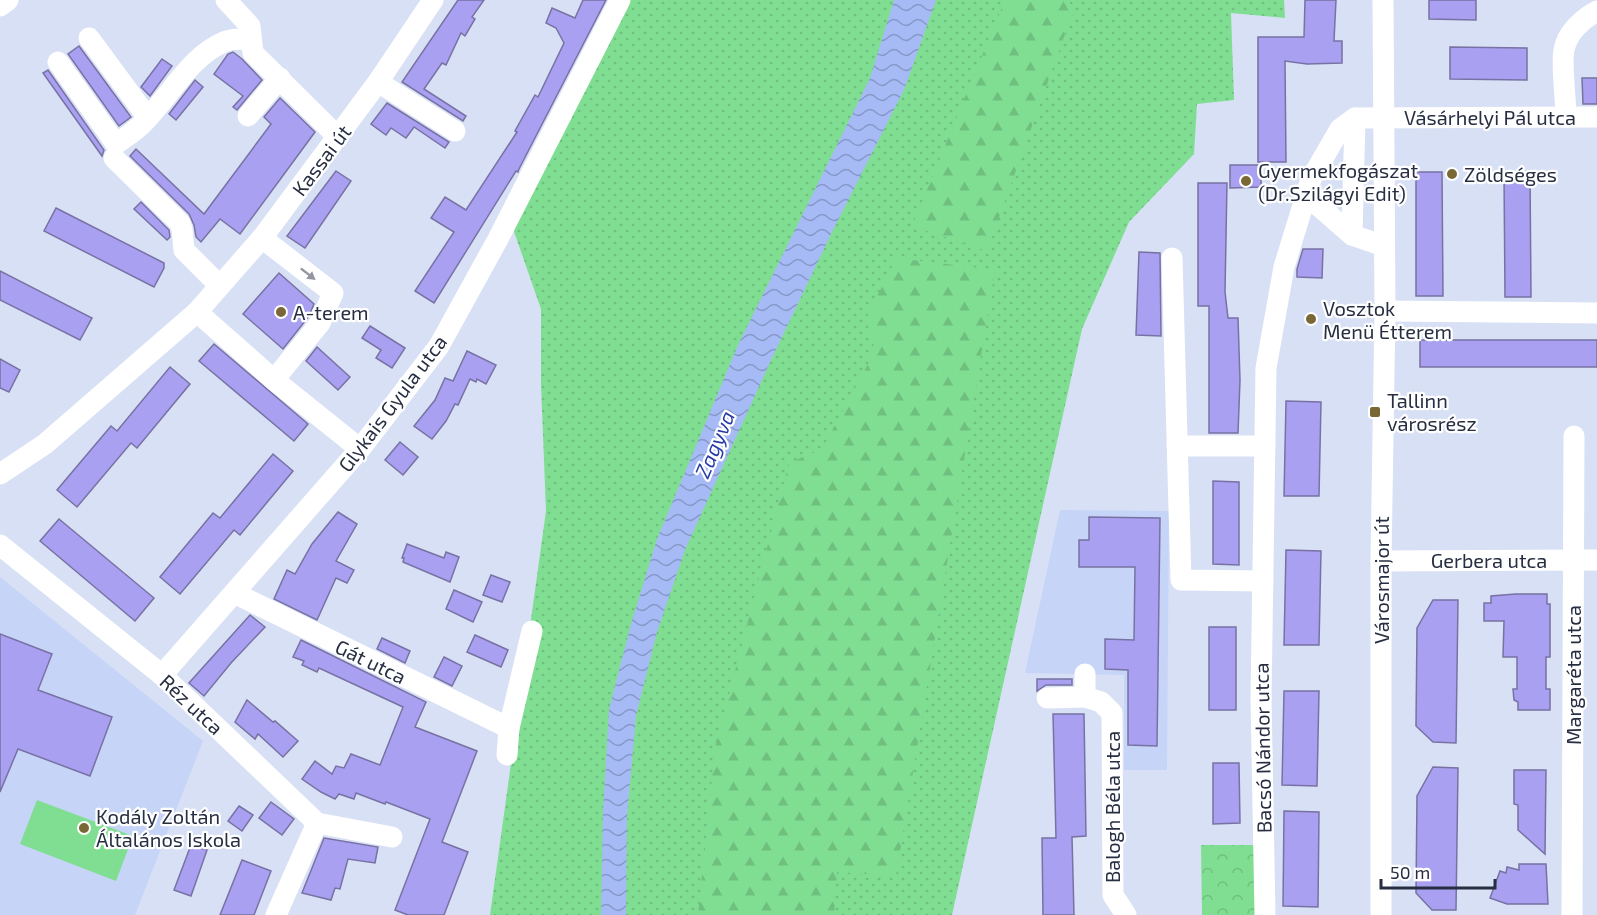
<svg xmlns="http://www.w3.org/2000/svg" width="1597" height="915" font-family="'Exo 2',sans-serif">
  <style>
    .built { fill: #c6d4f7 }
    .grass { fill: url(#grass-dots) }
    .forest { fill: url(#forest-firs) }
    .park { fill: url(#park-crowns) }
    .garden { fill: #80de92 }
    .water { fill: url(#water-waves) }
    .building { fill: #aaa0f1; stroke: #7772a3; stroke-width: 1.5 }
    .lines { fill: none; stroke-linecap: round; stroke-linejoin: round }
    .minor { stroke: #fff; stroke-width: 21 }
    .oneway { fill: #9396a0 }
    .poi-dot { fill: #796735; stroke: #fff; stroke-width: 2 }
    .labels { text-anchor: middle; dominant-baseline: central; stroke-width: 4.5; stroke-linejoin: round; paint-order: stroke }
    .street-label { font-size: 20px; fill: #272e42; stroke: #fff }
    .poi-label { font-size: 20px; fill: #272e42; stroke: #fff; text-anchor: start }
    .water-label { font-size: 21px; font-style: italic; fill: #273ca8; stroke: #fff }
  </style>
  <defs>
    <pattern id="grass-dots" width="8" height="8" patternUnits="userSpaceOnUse" patternTransform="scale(1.5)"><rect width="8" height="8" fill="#80de92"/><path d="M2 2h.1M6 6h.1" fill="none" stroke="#6fbf7f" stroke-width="1.8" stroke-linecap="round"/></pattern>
    <pattern id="forest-firs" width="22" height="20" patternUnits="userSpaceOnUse" patternTransform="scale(1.5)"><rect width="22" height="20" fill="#80de92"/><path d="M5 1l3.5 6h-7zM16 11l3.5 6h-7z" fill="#6fbf7f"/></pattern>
    <pattern id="park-crowns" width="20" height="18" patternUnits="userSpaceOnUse" patternTransform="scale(1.5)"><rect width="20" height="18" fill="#80de92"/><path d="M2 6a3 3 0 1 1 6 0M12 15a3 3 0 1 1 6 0" fill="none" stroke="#6fbf7f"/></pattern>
    <pattern id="water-waves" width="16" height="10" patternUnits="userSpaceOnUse" patternTransform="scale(1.5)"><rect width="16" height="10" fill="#a6bbf5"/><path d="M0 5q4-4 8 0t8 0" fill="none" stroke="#8798c8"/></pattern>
  </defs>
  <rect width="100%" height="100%" fill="#d8e0f5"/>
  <g class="built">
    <path d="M1060,510l109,1 -2,259h-43v-95l-99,-2z"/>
    <path d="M0,577l203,164 -68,174h-135z"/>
  </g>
  <path class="grass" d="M616,0h668l1,18 -54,-5 3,87 -37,4 -3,50 -65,68 -47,107 -130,586h-462l56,-404 -5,-127v-75l-30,-86z"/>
  <g class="forest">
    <path d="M1005,0h64l4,12 -86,239 -75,-25z"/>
    <path d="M896,258l99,12 -99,606 -59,-4 -3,43h-136l17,-167 74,-285 33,-14 53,-98 -9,-32z"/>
  </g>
  <path class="park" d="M1201,845h55l1,70h-55z"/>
  <path class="garden" d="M37,800l96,36 -17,45 -96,-37z"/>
  <path class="water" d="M894,0h42l-32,90 -72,142 -61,128 -86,190 -28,82 -21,84 -9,101 -1,98h-25l2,-104 6,-102 22,-85 26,-85 81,-194 132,-267z"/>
  <g class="building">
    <path d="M458,0h26l-12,17 3,2 -10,17 -4,-3 -15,32 -4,-2 -18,26 42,27 -3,5 -61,-39z"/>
    <path d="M583,0h23l-87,169 -1,3 -2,-1 -82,132 -19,-12 39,-59 -23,-14 14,-21 21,13 51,-78 -2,-1 20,-36 3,2 26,-54 -8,-15 -10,-5 6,-15 23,10z"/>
    <path d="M1305,0h31l-2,41h8v22l-35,1 -22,-3 1,101h-28v-125h46z"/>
    <path d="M1429,0h47v20l-47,-1z"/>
    <path d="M79,46l52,71 -12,9 -51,-72z"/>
    <path d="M1450,47l77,1v32l-77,-1z"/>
    <path d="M233,52l9,7 20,21 -25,30 -4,-3 10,-11 -29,-22 14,-20z"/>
    <path d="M162,59l10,7 -22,30 -9,-9z"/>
    <path d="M48,70l56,80 -2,6 -59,-83z"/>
    <path d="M1582,78h15v26h-14z"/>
    <path d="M195,80l8,7 -27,33 -7,-6z"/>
    <path d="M280,98l35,34 -75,102 -20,-15 -19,23 -5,-5 -2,-12 -5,-11 -59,-58 6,-7 68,65 67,-90 -7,-7z"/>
    <path d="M387,103l62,39 -4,6 -31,-21 -8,11 -15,-10 -5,7 -15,-11z"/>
    <path d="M1230,165h31v22l-31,1z"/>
    <path d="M336,171l15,10 -46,67 -18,-12z"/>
    <path d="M1416,172h26l1,124h-27z"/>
    <path d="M1504,173h26l1,124h-26z"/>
    <path d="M1198,183h29l-2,109 3,26h10l2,62 -2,53h-29v-127h-11z"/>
    <path d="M141,202l28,28 1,7 -3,3 -33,-31z"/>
    <path d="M56,208l108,55v5l-10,19 -110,-56z"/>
    <path d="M1303,249h20l-1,29 -25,-1v-8z"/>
    <path d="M1139,252l21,1 1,83 -25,-1z"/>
    <path d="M0,271l92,47 -12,22 -80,-40z"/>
    <path d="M279,273l35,31 -5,12 -26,33 -40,-35z"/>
    <path d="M370,326l35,22 -13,20 -16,-10 5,-8 -19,-12z"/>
    <rect x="1420" y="340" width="177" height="27"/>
    <path d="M214,344l94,80 -14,17 -95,-80z"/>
    <path d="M317,347l33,30 -12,13 -32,-29z"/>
    <path d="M467,351l29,14 -10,19 -9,-5 -1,3 -6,-3 -12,26 -3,-1 -9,17 -14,18 -18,-13 21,-26 10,-22 8,3z"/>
    <path d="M0,359l20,11 -11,22 -9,-4z"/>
    <path d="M170,367l20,17 -53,64 -6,-5 -54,64 -20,-17 54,-64 6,5z"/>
    <path d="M1286,401l35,1 -2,94h-35z"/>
    <path d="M400,442l18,15 -15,18 -18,-15z"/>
    <path d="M273,454l20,17 -53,64 -6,-5 -54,64 -20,-17 53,-64 7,5z"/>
    <path d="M1213,481l26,1v83l-26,-1z"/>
    <path d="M338,512l19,12 -21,37 18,9 -7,13 -11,-5 -19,42 -43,-21 13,-29 8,4 17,-30z"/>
    <path d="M1089,517l71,1 -3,228 -29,-1v-75l-23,-1v-30l29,1 1,-73h-56v-27h10z"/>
    <path d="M59,519l95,79 -19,23 -95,-80z"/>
    <path d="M407,544l37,14 2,-6 13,5 -9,25 -47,-20 1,-4h-2z"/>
    <path d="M1286,550l35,1 -2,94h-35z"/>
    <path d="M491,575l19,7 -8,20 -19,-7z"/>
    <path d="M454,590l28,12 -9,20 -27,-13z"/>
    <path d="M1516,594h31v10h3v53h-4v32h4v21h-32v-8l-4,-2 -1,-11h4v-32h-14l1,-36h-20v-18h7v-7z"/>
    <path d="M1433,600h25l-2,143 -23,-1 -17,-16 1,-98z"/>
    <path d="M250,615l15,12 -34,36 -27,33 -15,-13z"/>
    <rect x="1209" y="627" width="27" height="83"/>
    <path d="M0,634l52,20 -14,36 74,27 -22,59 -72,-27 -18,43z"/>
    <path d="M475,635l33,15 -7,17 -34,-15z"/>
    <path d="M382,638l28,13 -5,12 -28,-14z"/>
    <path d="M301,640l125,62 -11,25 62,24 -35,91 26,10 -24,63h-36l-13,-5 35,-91 -44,-17 -1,2 -29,-11 -2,6 -15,-5 -4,5 -14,-7 -19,-13 13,-18 17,13 4,-8 8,2 7,-14 29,11 23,-58 -84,-39 -2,4 -15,-7 2,-4 -11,-4z"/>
    <path d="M444,657l18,9 -10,20 -18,-9z"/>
    <path d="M1037,679h35v6h-26l-9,6z"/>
    <path d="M1284,691h35l-2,95 -35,-1z"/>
    <path d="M247,700l26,22 2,-1 23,20 -15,16 -25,-23 -3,5 -20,-17z"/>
    <path d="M1053,714h31l2,122 -14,1 2,78h-31l-1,-77h14z"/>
    <path d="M1213,763h26l1,60 -27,1z"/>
    <path d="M1433,767l25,1 -2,142h-24l-16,-17 1,-97z"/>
    <path d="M1514,770h32l-1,84 -27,-24v-25l-4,-1z"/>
    <path d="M271,802l23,17 -12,16 -23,-17z"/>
    <path d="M239,806l14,9 -11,16 -14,-10z"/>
    <path d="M1284,811l35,1 -1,95 -35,-1z"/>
    <path d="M324,838l54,9 -3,16 -27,-4 -8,30 -5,-1 -4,12 -29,-7z"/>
    <path d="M191,845l16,5 -16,46 -17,-6z"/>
    <path d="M242,860l29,11 -17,44h-34z"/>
    <path d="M1519,864h27l2,40h-41l-17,-6 10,-27 6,2 1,-6 12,3z"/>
  </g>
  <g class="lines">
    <g class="minor">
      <path d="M226,0l24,26 3,27 85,84"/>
      <path d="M0,6l8,-6"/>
      <path d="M89,38l59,80"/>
      <path d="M58,62l58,82c10,-7 21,-14 29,-23 25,-25 45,-65 79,-79 8,-4 18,-3 27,-2"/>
      <path d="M378,82l77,49"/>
      <path d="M248,116l32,-38"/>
      <path d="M1566,117c0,-16 -5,-54 -2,-67 3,-17 18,-31 33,-39"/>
      <path d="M114,158l66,65 2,6 2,21 36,36"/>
      <path d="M1305,194l47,41 32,11"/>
      <path d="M1352,235l3,-117"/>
      <path d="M262,238l71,55 -13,30 -46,57"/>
      <path d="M1172,258l9,322 82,1"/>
      <path d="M1385,311l212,2"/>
      <path d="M197,312l77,68 86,69"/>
      <path d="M1177,446h88"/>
      <path d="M0,474l45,-30 152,-132 65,-74 116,-156 55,-82"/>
      <path d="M0,545l162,130 155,148 75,14"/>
      <path d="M1381,561l216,-1"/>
      <path d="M234,593l275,135 23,-97"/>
      <path d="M1085,674v23l16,5 11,11 1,182 13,20"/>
      <path d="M162,675l198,-226 79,-103 59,-107 122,-239"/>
      <path d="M1047,698l38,-1"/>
      <path d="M507,755l2,-27"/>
      <path d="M276,915l41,-92"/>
      <path d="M1265,915l-4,-216 5,-331 18,-101 27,-88 29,-50 15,-11 242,-1"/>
      <path d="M1381,915v-354l4,-250 -2,-311"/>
      <path d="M1572,915l2,-479"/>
    </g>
  </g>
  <defs><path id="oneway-solid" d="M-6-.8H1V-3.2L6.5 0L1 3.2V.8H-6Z" transform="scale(1.5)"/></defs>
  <use class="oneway" href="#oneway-solid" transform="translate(308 274) rotate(38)"/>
  <g class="poi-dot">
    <circle cx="1452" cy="174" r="6"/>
    <circle cx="1246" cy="181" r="6"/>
    <circle cx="281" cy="312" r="6"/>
    <circle cx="1311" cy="319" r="6"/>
    <rect x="1369" y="406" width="12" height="12" rx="3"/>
    <circle cx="84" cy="828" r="6"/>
  </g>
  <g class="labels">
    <g class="street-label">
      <text x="1490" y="117">Vásárhelyi Pál utca</text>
      <text transform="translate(321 160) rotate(-53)">Kassai út</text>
      <text transform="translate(392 403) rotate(-53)">Glykais Gyula utca</text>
      <text x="1489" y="560">Gerbera utca</text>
      <text transform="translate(1381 580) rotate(-90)">Városmajor út</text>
      <text transform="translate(371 661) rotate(26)">Gát utca</text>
      <text transform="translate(1573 675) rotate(-90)">Margaréta utca</text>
      <text transform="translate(192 704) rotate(43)">Réz utca</text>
      <text transform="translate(1262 748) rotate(-91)">Bacsó Nándor utca</text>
      <text transform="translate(1112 807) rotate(-90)">Balogh Béla utca</text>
    </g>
    <g class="poi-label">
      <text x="1258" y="170">Gyermekfogászat<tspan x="1258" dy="23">(Dr.Szilágyi Edit)</tspan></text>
      <text x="1464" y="174">Zöldséges</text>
      <text x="1323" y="308">Vosztok<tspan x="1323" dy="23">Menü Étterem</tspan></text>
      <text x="293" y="312">A-terem</text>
      <text x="1387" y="400">Tallinn<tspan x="1387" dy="23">városrész</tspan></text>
      <text x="96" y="816">Kodály Zoltán<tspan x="96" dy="23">Általános Iskola</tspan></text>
    </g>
    <g class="water-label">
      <text transform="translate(714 444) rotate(-67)">Zagyva</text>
    </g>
  </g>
  <path d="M1381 879v9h114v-9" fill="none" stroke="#272e42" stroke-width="3"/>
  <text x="1390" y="879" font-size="18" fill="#272e42" stroke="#ffffff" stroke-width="4.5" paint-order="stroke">50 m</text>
</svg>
